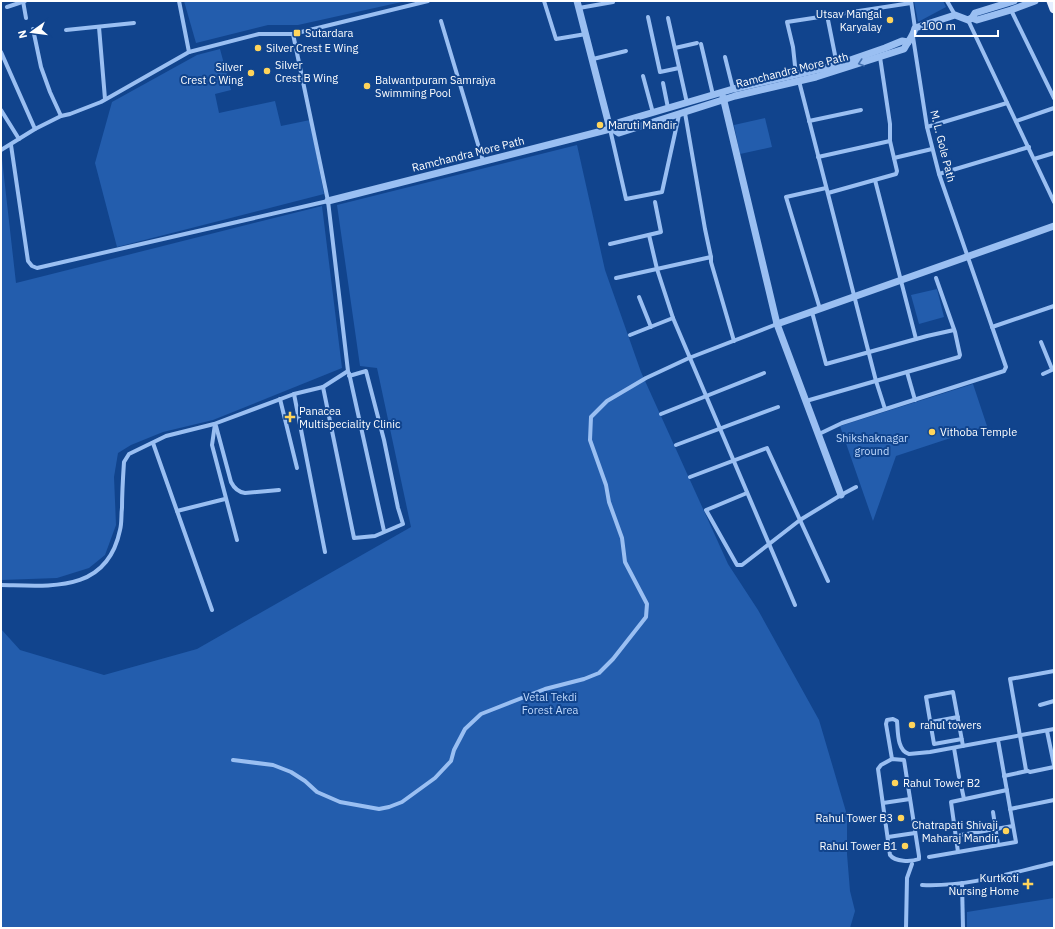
<svg xmlns="http://www.w3.org/2000/svg" width="1055" height="929" font-family="'IBM Plex Sans',sans-serif">
  <style>
    .green { fill: #235dad }
    .lines { fill: none; stroke-linecap: round; stroke-linejoin: round }
    .minor { stroke: #9abff2; stroke-width: 4 }
    .tertiary { stroke: #9abff2; stroke-width: 7 }
    .primary { stroke: #e5eeff; stroke-width: 9 }
    .oneway { stroke: #416fb0 }
    .poi-dot { fill: #ffd45b; stroke: #11448d; stroke-width: 1.5 }
    .labels { text-anchor: middle; dominant-baseline: central; stroke-width: 4; stroke-linejoin: round; paint-order: stroke }
    .poi-label { font-size: 11px; fill: #fff; stroke: #11448d; text-anchor: start }
    .street-label { font-size: 11px; fill: #fff; stroke: #11448d }
    .park-label { font-size: 11px; fill: #c1dafd; stroke: #11448d }
  </style>
  <rect width="100%" height="100%" fill="#11448d"/>
  <g class="green">
    <path d="M184,1h222l-108,24h-30l-72,18z"/>
    <path d="M914,1h29l3,6 -28,15z"/>
    <path d="M220,49l11,41 -16,4 4,19 56,-12 6,25 29,-6 14,74 -207,53 -22,-84 17,-61 85,-47z"/>
    <path d="M765,118l7,29 -32,7 -6,-29z"/>
    <path d="M577,145l28,125 36,102 87,192 30,46 61,110 28,95v39l3,37 5,20 -5,17h-849v-299l19,21 84,25 93,-26 214,-122 -34,-159 -17,-2 -23,-161z"/>
    <path d="M1,159h1l14,124 306,-77 20,162 -129,52 -50,12 -32,13 -13,8 -4,24 2,48 -11,30 -16,13 -32,10 -56,2z"/>
    <path d="M937,289l7,28 -25,7 -8,-29z"/>
    <path d="M973,384l14,42 -91,30 -23,65 -33,-95z"/>
    <path d="M1054,898v30h-87v-16z"/>
  </g>
  <g class="lines">
    <g class="minor">
      <path d="M23,1l3,17"/>
      <path d="M179,1l10,51"/>
      <path d="M544,1l12,38 30,-5"/>
      <path d="M911,1l4,27"/>
      <path d="M947,1l8,14"/>
      <path d="M7,7l18,-6"/>
      <path d="M579,8l34,-6"/>
      <path d="M1011,10l43,88"/>
      <path d="M827,15l10,50"/>
      <path d="M648,17l12,55 19,-4"/>
      <path d="M668,18l19,85"/>
      <path d="M968,20l86,182"/>
      <path d="M441,21l42,140"/>
      <path d="M99,27l6,72"/>
      <path d="M33,29l8,38 9,25 11,24"/>
      <path d="M66,30l68,-7"/>
      <path d="M701,44l12,51"/>
      <path d="M675,48l22,-5"/>
      <path d="M1,52l34,77"/>
      <path d="M725,57l8,32"/>
      <path d="M880,57l10,67v17"/>
      <path d="M593,59l33,-8"/>
      <path d="M796,75l-3,-28 -6,-25 124,-19"/>
      <path d="M643,76l10,37"/>
      <path d="M799,81l77,300 9,28"/>
      <path d="M663,83l5,25"/>
      <path d="M1,110l18,29"/>
      <path d="M685,113l20,116 6,28"/>
      <path d="M809,121l52,-11"/>
      <path d="M1016,121l38,-13"/>
      <path d="M927,127l80,-24"/>
      <path d="M610,129l16,70 36,-7 17,-77"/>
      <path d="M11,145l17,116 4,5 5,2 291,-67"/>
      <path d="M1,150l34,-21 26,-13 9,-2 31,-12 88,-50 70,-18h34l135,-33"/>
      <path d="M818,157l72,-16 7,30 -1,3 -68,19"/>
      <path d="M894,158l38,-9"/>
      <path d="M1034,159l20,-6"/>
      <path d="M939,174l90,-27"/>
      <path d="M875,180l41,159"/>
      <path d="M649,235l8,34 16,49 122,287"/>
      <path d="M610,244l51,-12 -6,-30"/>
      <path d="M616,278l95,-21v5l23,79"/>
      <path d="M639,297l12,30"/>
      <path d="M820,309l-34,-112 40,-9"/>
      <path d="M812,312l14,52 101,-28 27,-6"/>
      <path d="M992,327l62,-21"/>
      <path d="M630,335l43,-17"/>
      <path d="M1041,342l11,27"/>
      <path d="M907,372l8,28"/>
      <path d="M349,373l35,158"/>
      <path d="M1043,374l11,-5"/>
      <path d="M323,387l31,151 21,-2 28,-12 -5,-16 -14,-68 -18,-69 -17,5"/>
      <path d="M294,394l31,158"/>
      <path d="M280,399l17,69"/>
      <path d="M806,401l153,-44 1,-2 -5,-23 -19,-54"/>
      <path d="M661,414l103,-41"/>
      <path d="M215,424l-3,21 25,95"/>
      <path d="M216,426l15,56c3,6 7,10 14,11l34,-3"/>
      <path d="M819,434l23,-11 162,-52 2,-4 -67,-193 -12,-47 -14,-90"/>
      <path d="M153,443l59,167"/>
      <path d="M676,445l102,-38"/>
      <path d="M690,477l77,-29 61,133"/>
      <path d="M747,493l-41,17 31,55h5l58,-45 41,-25 15,-8"/>
      <path d="M177,511l48,-12"/>
      <path d="M1,585c51,1 106,8 119,-55 2,-7 1,-15 2,-22 0,-15 1,-31 2,-46l5,-8 37,-18 48,-12 80,-30 29,-7 25,-16 -20,-170 -35,-167"/>
      <path d="M1054,671l-44,8 16,91 4,2 24,-5"/>
      <path d="M1040,705l14,-4"/>
      <path d="M931,722l27,-5"/>
      <path d="M1047,731l7,34"/>
      <path d="M962,739l-28,5 -8,-47 27,-5 10,54"/>
      <path d="M954,748l5,29"/>
      <path d="M892,759l12,1 15,96v3c-8,3 -24,3 -29,-4l-12,-86 3,-4z"/>
      <path d="M892,759l-6,-35 1,-4 6,-1 4,2c1,10 0,30 12,33l21,-2 124,-23"/>
      <path d="M233,760l40,5 18,7 14,9 12,11 23,10 39,7 10,-2 13,-5 33,-24 16,-17 3,-11 11,-21 16,-15 64,-25 39,-10 15,-6 14,-14 33,-42 1,-13 -22,-42 -3,-24 -13,-36 -3,-17 -16,-45 1,-23 16,-16 39,-23 43,-20 88,-34"/>
      <path d="M1004,776l23,-5"/>
      <path d="M961,785l3,14"/>
      <path d="M883,803l27,-4"/>
      <path d="M1010,809l44,-9"/>
      <path d="M993,812l5,33"/>
      <path d="M888,837l27,-4"/>
      <path d="M932,840l81,-14"/>
      <path d="M958,852l-7,-50 56,-12"/>
      <path d="M929,857l87,-15 -18,-102"/>
      <path d="M962,883l1,45"/>
      <path d="M922,885c45,2 89,-12 132,-22"/>
      <path d="M906,928l1,-50 5,-14"/>
    </g>
    <g class="tertiary">
      <path d="M577,1l33,128"/>
      <path d="M972,18l5,2 34,-10 24,-9"/>
      <path d="M723,97l54,227 64,171"/>
      <path d="M613,129l6,4 116,-37 81,-19 88,-28c4,-8 9,-12 11,-21l40,-13 13,5 4,-2 3,-5 39,-12"/>
      <path d="M328,201l282,-72h3l4,-6 116,-34 100,-23 52,-18 17,-7 6,1"/>
      <path d="M777,324l277,-98"/>
    </g>
    <path class="primary" d="M1051,1l3,8"/>
  </g>
  <defs><path id="oneway-chevron" d="M-2-3.5L2.5 0L-2 3.5" fill="none" stroke-width="1.6" stroke-linecap="round" stroke-linejoin="round"/></defs>
  <use class="oneway" href="#oneway-chevron" transform="translate(861 63) rotate(161)"/>
  <g class="poi-dot">
    <circle cx="890" cy="20" r="4"/>
    <rect x="293" y="29" width="8" height="8" rx="2"/>
    <circle cx="258" cy="48" r="4"/>
    <circle cx="267" cy="71" r="4"/>
    <circle cx="251" cy="73" r="4"/>
    <circle cx="367" cy="86" r="4"/>
    <circle cx="600" cy="125" r="4"/>
    <path d="M288 411h4v4h4v4h-4v4h-4v-4h-4v-4h4z"/>
    <circle cx="932" cy="432" r="4"/>
    <circle cx="912" cy="725" r="4"/>
    <circle cx="895" cy="783" r="4"/>
    <circle cx="901" cy="818" r="4"/>
    <circle cx="1006" cy="831" r="4"/>
    <circle cx="905" cy="846" r="4"/>
    <path d="M1026 878h4v4h4v4h-4v4h-4v-4h-4v-4h4z"/>
  </g>
  <g class="labels">
    <g class="poi-label">
      <text x="882" y="14" text-anchor="end">Utsav Mangal<tspan x="882" dy="13">Karyalay</tspan></text>
      <text x="305" y="33">Sutardara</text>
      <text x="266" y="48">Silver Crest E Wing</text>
      <text x="275" y="65">Silver<tspan x="275" dy="13">Crest B Wing</tspan></text>
      <text x="243" y="67" text-anchor="end">Silver<tspan x="243" dy="13">Crest C Wing</tspan></text>
      <text x="375" y="80">Balwantpuram Samrajya<tspan x="375" dy="13">Swimming Pool</tspan></text>
      <text x="608" y="125">Maruti Mandir</text>
      <text x="299" y="411">Panacea<tspan x="299" dy="13">Multispeciality Clinic</tspan></text>
      <text x="940" y="432">Vithoba Temple</text>
      <text x="920" y="725">rahul towers</text>
      <text x="903" y="783">Rahul Tower B2</text>
      <text x="893" y="818" text-anchor="end">Rahul Tower B3</text>
      <text x="998" y="825" text-anchor="end">Chatrapati Shivaji<tspan x="998" dy="13">Maharaj Mandir</tspan></text>
      <text x="897" y="846" text-anchor="end">Rahul Tower B1</text>
      <text x="1019" y="878" text-anchor="end">Kurtkoti<tspan x="1019" dy="13">Nursing Home</tspan></text>
    </g>
    <g class="street-label">
      <text transform="translate(792 70) rotate(-14)">Ramchandra More Path</text>
      <text transform="translate(943 146) rotate(76)">M. L. Gole Path</text>
      <text transform="translate(468 154) rotate(-14)">Ramchandra More Path</text>
    </g>
    <g class="park-label">
      <text x="872" y="438">Shikshaknagar<tspan x="872" dy="13">ground</tspan></text>
      <text x="550" y="697">Vetal Tekdi<tspan x="550" dy="13">Forest Area</tspan></text>
    </g>
  </g>
  <rect width="1055" height="929" fill="none" stroke="#ffffff" stroke-width="4"/>
  <g transform="translate(32 32) rotate(256)" stroke="#11448d" stroke-width="3" paint-order="stroke">
  <path d="M0-3L7 15L0 10L-7 15Z" fill="#ffffff"/>
  <text y="-6" font-size="11" font-weight="bold" text-anchor="middle" fill="#ffffff">N</text>
  </g>
  <path d="M915 30v6h83v-6" fill="none" stroke="#ffffff" stroke-width="2"/>
  <text x="921" y="30" font-size="12" fill="#ffffff" stroke="#11448d" stroke-width="3" paint-order="stroke">100 m</text>
</svg>
